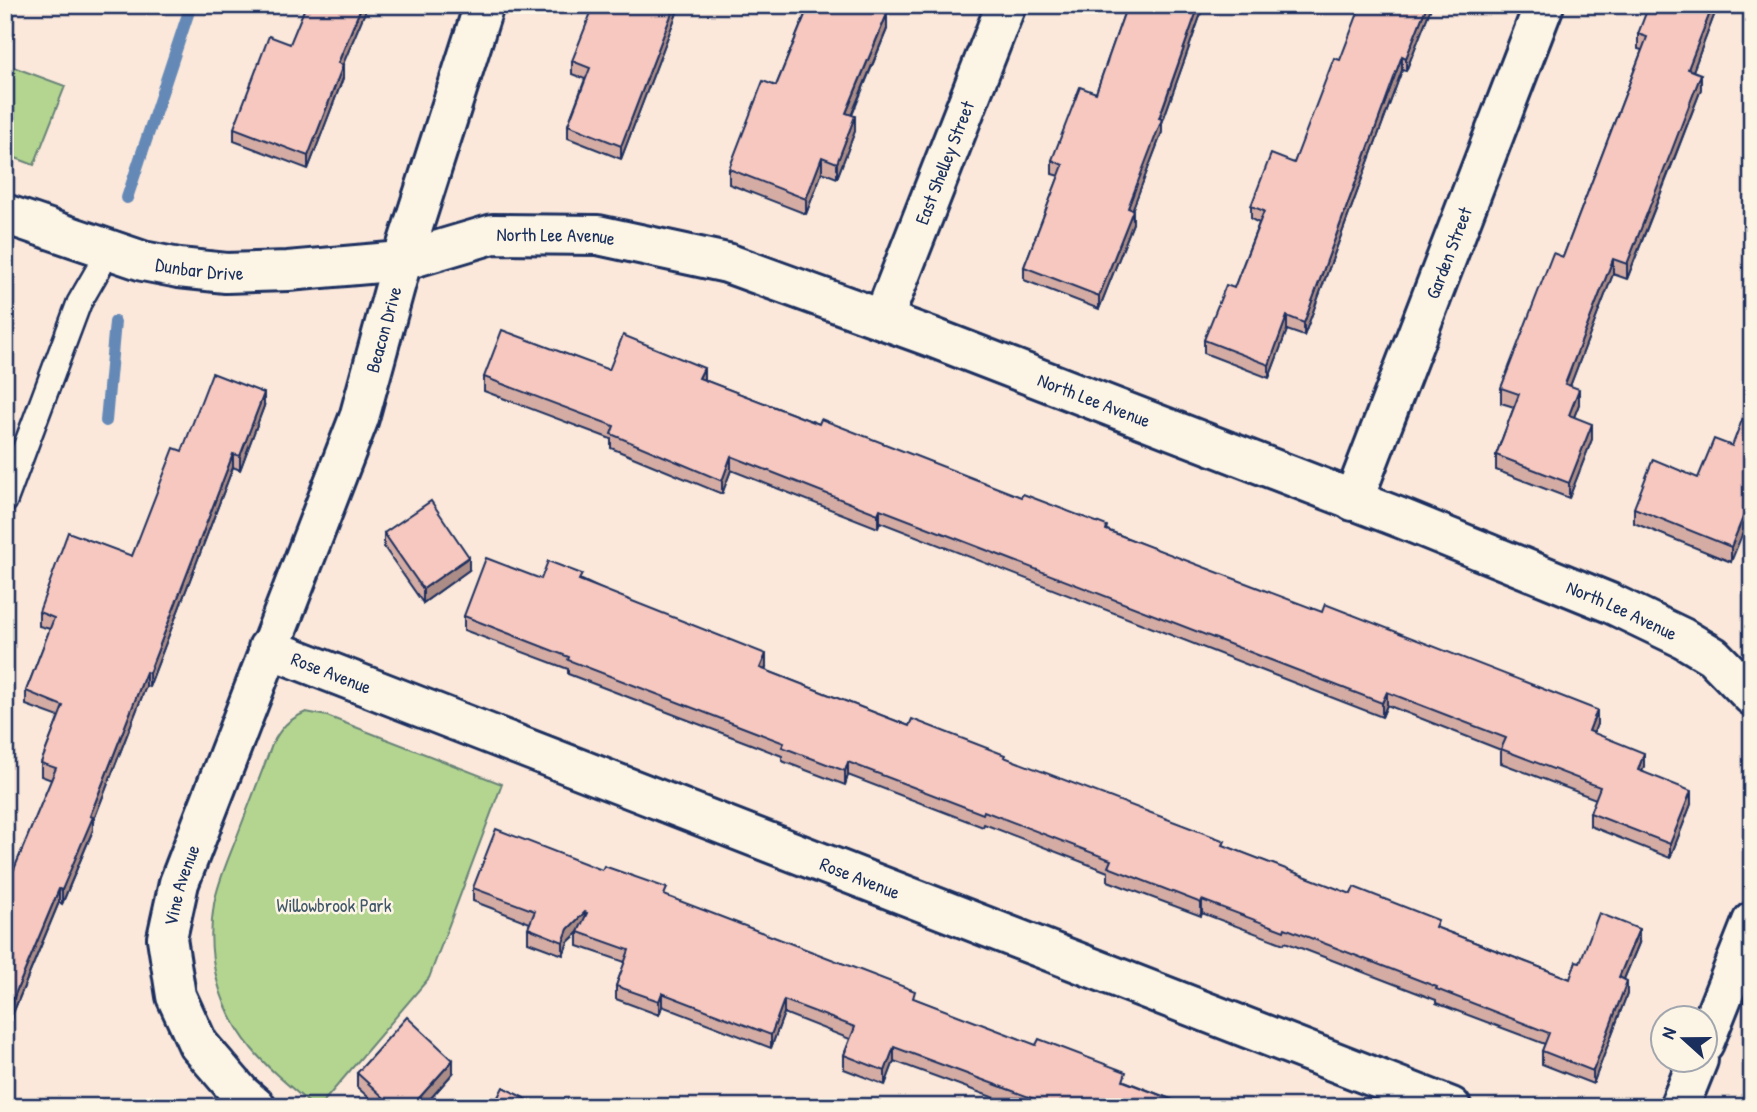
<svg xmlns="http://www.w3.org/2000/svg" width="1757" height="1112" font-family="'Patrick Hand',sans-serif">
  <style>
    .green { fill: #b3d590; stroke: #678277; stroke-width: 2 }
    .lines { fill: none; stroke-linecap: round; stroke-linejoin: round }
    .stream { stroke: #6589b7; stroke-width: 12 }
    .lane-casing { stroke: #1b2f5e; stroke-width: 28 }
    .street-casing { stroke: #1b2f5e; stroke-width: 44 }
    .secondary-casing { stroke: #1b2f5e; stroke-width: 44 }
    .lane { stroke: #fcf5e5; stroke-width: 23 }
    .street { stroke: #fcf5e5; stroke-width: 38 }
    .secondary { stroke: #fcf5e5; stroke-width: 38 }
    .wall { fill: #d4aca4; stroke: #1b2f5e; stroke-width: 2 }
    .shaded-wall { fill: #ac8c86; stroke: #1b2f5e; stroke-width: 2 }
    .building { fill: #f6c8bf; stroke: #1b2f5e; stroke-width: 2 }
    .labels { text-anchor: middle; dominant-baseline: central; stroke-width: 5; stroke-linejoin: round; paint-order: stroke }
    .street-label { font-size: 19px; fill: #1b2f5e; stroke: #fcf5e5 }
    .park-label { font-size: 19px; fill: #41586a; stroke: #fcf5e5 }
  </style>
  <rect width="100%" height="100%" fill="#fbe8da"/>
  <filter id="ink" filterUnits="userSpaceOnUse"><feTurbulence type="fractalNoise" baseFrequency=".0143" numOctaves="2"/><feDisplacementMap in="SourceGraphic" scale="14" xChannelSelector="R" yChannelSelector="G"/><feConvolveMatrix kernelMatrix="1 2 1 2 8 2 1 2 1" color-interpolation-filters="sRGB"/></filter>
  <g filter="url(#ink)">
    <g class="green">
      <path d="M5,64l60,22 -31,79 -29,-11z"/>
      <path d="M306,712l21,4 175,68 -73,194 -110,129h-5c-21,-18 -44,-36 -62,-58 -33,-40 -47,-93 -38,-145 4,-22 14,-44 22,-65 12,-32 24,-63 36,-94 9,-18 16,-25 34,-33z"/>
    </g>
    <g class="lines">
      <g class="stream">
        <path d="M127,198l64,-193"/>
        <path d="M106,421l9,-99"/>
      </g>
      <defs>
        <path id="lane" d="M5,501l74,-198 30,-52"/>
        <g id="street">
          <path id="s1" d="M883,319l123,-314"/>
          <path id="s2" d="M1353,501l191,-496"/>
          <path id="s3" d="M268,648l1183,459"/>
          <path d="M1704,1043l48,-121"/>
          <path id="s4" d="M256,1107l-15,-13 -43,-50 -22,-48 -9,-58 12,-55 180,-465 43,-157 82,-256"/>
          <path d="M1679,1107l19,-47"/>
        </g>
        <g id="secondary">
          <path id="s5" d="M5,214l138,47 36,7 47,5 62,-2 114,-10 91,-27 105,1 129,28 204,74 472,182 207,84 73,35 30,18 39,40"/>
        </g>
      </defs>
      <use href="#lane" class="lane-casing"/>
      <use href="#street" class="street-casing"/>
      <use href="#secondary" class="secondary-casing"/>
      <use href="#lane" class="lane"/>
      <use href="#street" class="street"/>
      <use href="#secondary" class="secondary"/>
    </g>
    <g class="wall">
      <path d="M680,5l-59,154 -53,-21v-13l17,-46 -13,-5v-13z"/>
      <path d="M809,5h65l-1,3 14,21 -35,86 3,16 -18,47 -15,-6 -16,42 -77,-30v-15l47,-83z"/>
      <path d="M1127,5h77l-42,118v9l-30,78 1,13 -34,86 -75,-29v-13l35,-91 -7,-2v-14l44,-67z"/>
      <path d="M1432,5l-26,66 -4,-1 -98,266 -17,-6 -18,48 -65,-25v-13l30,-52 25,-65 -8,-4v-13l43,-43 46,-103z"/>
      <path d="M1718,5l-25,66 8,18 -31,81 -43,109 -14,-5 -43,112 9,18 -5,13 18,22 -23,59 -73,-28v-15l18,-48 -13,-4v-15l62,-131 79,-207 -4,-1v-15z"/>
      <path d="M343,64v14l-35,91 -74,-28v-13z"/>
      <path d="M609,370l95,10 115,44 288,106 490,194 -4,9 51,33 -2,5 49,33 -21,54 -80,-32v-13l6,-14 -95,-36v-13l-114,-45 -5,12 -502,-195 -2,6 -147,-58 -9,24 -111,-46v-9l-127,-48v-14z"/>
      <path d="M264,406l-24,64 -7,-3 -84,220 -3,-1 -53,136v8l-31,74 -3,-2 -46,111 -8,71v-193l47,-111 -11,-4v-13l18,-46 -33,-12v-14l24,-62 -11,-3v-14l93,-56 50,-105z"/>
      <path d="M1732,446l-1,116 -97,-39v-15l64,-30z"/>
      <path d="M384,533l85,37 -46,33 -39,-56z"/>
      <path d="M541,579l41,1 184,87 -1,3 144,56 96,32 220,88 345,133 10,-17 59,-19 -15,36 3,15 -34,90 -51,-20v-13l3,-7 -109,-41v-3l-151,-58 -1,2 -82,-31 -1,3 -93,-35v-9l-124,-48 -1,3 -135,-52 -3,10 -63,-24v-5l-214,-82v-5l-104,-39v-14z"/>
      <path d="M602,870l313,129 276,108h-172l-125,-46 -9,24 -41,-16v-14l6,-16 -66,-26 -13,35 -109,-42 -3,9 -43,-16v-13l9,-24 -47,-16v-13l-10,9 -5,13 -35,-13v-14l2,-5 -57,-22v-13z"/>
      <path d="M357,1073h96l-30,34h-44l-22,-20z"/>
    </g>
    <g class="shaded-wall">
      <path d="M362,5h6l-30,71v-13z"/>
      <path d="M675,5h5l-59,154v-13z"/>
      <path d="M1199,5h5l-42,118v9l-34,89v-13z"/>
      <path d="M1427,5h5l-26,66v-13z"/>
      <path d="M1713,5h5l-30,79v-15z"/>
      <path d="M887,14v15l-41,99v-15z"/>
      <path d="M1402,56v14l-98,266v-13z"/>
      <path d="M343,65v13l-35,91v-13z"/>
      <path d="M1701,74v15l-74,190v-15z"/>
      <path d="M855,116v15l-18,47v-15z"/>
      <path d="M822,157v15l-16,42v-15z"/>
      <path d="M1133,210v13l-34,86v-13z"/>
      <path d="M1613,259v15l-48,125v-15z"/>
      <path d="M1287,316v14l-18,48v-13z"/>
      <path d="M704,368v13l-5,-3z"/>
      <path d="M1579,389v15l-10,26v-15z"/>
      <path d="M264,393v13l-24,64v-14z"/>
      <path d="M1592,424v15l-23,59v-15z"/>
      <path d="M233,454v13l-84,220v-14z"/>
      <path d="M731,456v14l-9,24v-13z"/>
      <path d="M1752,495v15l-21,52v-15z"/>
      <path d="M880,509v13l-2,6v-14z"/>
      <path d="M469,557v13l-46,33v-14z"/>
      <path d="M766,654v13l-6,15v-14z"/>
      <path d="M146,672v14l-53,136v8l-31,74v-14l28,-74z"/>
      <path d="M1387,692v13l-5,12v-14z"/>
      <path d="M1597,710v14l-8,21v-14z"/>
      <path d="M1644,753v13l-6,17v-13z"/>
      <path d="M848,762v13l-3,10v-14z"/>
      <path d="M1691,791v13l-21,54v-14z"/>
      <path d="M59,889v13l-46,111 -8,71v-13l8,-72z"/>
      <path d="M1202,900v13l-1,3v-13z"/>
      <path d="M585,912v13l-17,17 -5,13v-13l5,-13z"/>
      <path d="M1639,929v14l-20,48v-14z"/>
      <path d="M1627,981v13l-34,90v-13z"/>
      <path d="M662,993v13l-3,9v-14z"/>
      <path d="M784,1000v13l-13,35v-13z"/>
      <path d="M894,1047v14l-9,24v-14z"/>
      <path d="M453,1060v13l-30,34h-12z"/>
    </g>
    <g class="building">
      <path d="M306,5h56l-24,58 5,2 -35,91 -74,-28 35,-92 21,8z"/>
      <path d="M594,5h81l-54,141 -53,-21 22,-57 -18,-7z"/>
      <path d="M809,5h59v2l19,7 -41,99 9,3 -18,47 -15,-6 -16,42 -77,-30 34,-88 13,5z"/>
      <path d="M1127,5h72l-40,113 3,1 -34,89 5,2 -34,86 -75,-29 39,-102 -11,-5 28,-73 16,6z"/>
      <path d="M1361,5h66l-21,53 -4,-2 -98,267 -17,-7 -18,49 -65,-25 22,-55 8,3 30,-77 -13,-5 20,-52 23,9 40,-105 6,2z"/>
      <path d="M1649,5h64l-25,64 13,5 -31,81 -43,109 -14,-5 -48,125 14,5 -10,26 23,9 -23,59 -73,-28 23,-61 -18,-6 52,-135 10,4 84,-220 -9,-3z"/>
      <path d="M502,330l107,40 14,-35 81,33 -5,10 120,46 2,-5 200,78 2,-3 84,32 -1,4 216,82 3,-8 272,106 -8,21 55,22 -6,17 53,21 -21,53 -80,-31 10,-26 -99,-38 5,-11 -119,-46 -5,11 -502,-194 -2,5 -147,-58 -9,25 -111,-47 3,-8 -130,-49z"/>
      <path d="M212,373l52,20 -24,63 -7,-2 -84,219 -3,-1 -56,144 3,1 -31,73 -3,-1 -46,110 -8,72v-180l51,-123 -15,-5 22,-57 -37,-15 28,-73 -15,-6 29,-80 64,24 42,-108 8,3z"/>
      <path d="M1752,394v101l-21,52 -97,-39 19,-49 45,19 16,-39 18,7z"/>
      <path d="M431,501l38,56 -46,32 -39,-56z"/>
      <path d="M486,558l55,21 7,-18 34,13 -3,6 187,74 -6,14 149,58 3,-7 93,36 -1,2 221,84 -2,4 128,49 3,-7 84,33 -3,7 135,52 6,-18 4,1 19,-49 40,16 -20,48 8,4 -34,90 -51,-20 7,-18 -113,-44 1,-2 -152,-59 -1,3 -82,-31 -1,3 -93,-36 3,-7 -127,-49 -1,3 -135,-52 -3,9 -63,-24 2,-4 -216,-83 1,-3 -105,-41z"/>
      <path d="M496,829l106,41 2,-4 63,22 -3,7 251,96 -2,7 123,47 3,-6 87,33 -3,9 68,26h-135l-162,-60 -9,24 -41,-16 11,-28 -71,-27 -13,35 -109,-42 -3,8 -43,-15 13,-36 -51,-18 9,-19 -2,-1 -17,17 -5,13 -35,-14 7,-17 -62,-23z"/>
      <path d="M407,1017l46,43 -42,47h-17l-37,-34z"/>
      <path d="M503,1087l38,20h-48z"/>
    </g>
  </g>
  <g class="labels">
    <g class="street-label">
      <text stroke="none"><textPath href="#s1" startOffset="168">East Shelley Street</textPath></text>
      <text stroke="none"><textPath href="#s5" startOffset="564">North Lee Avenue</textPath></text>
      <text stroke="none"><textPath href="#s2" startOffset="266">Garden Street</textPath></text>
      <text stroke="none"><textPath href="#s5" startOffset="203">Dunbar Drive</textPath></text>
      <text stroke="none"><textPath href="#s4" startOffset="844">Beacon Drive</textPath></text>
      <text stroke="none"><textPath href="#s5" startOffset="1130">North Lee Avenue</textPath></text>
      <text stroke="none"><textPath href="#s5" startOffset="1698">North Lee Avenue</textPath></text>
      <text stroke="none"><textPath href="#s3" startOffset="68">Rose Avenue</textPath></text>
      <text stroke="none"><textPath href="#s3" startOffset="635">Rose Avenue</textPath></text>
      <text stroke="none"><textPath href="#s4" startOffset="252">Vine Avenue</textPath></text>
    </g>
    <g class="park-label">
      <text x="334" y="905">Willowbrook Park</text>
    </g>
  </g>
  <rect width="1757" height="1112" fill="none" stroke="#fcf5e5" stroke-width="28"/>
  <rect x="14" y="14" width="1729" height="1084" fill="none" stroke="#1b2f5e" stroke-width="2.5" filter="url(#ink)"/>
  <g transform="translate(1684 1039) rotate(291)"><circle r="33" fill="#fcf5e5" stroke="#a2a6af" stroke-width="2"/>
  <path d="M0-5L12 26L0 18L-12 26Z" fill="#1b2f5e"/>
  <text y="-10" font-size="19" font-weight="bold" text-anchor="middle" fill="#1b2f5e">N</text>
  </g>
</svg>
